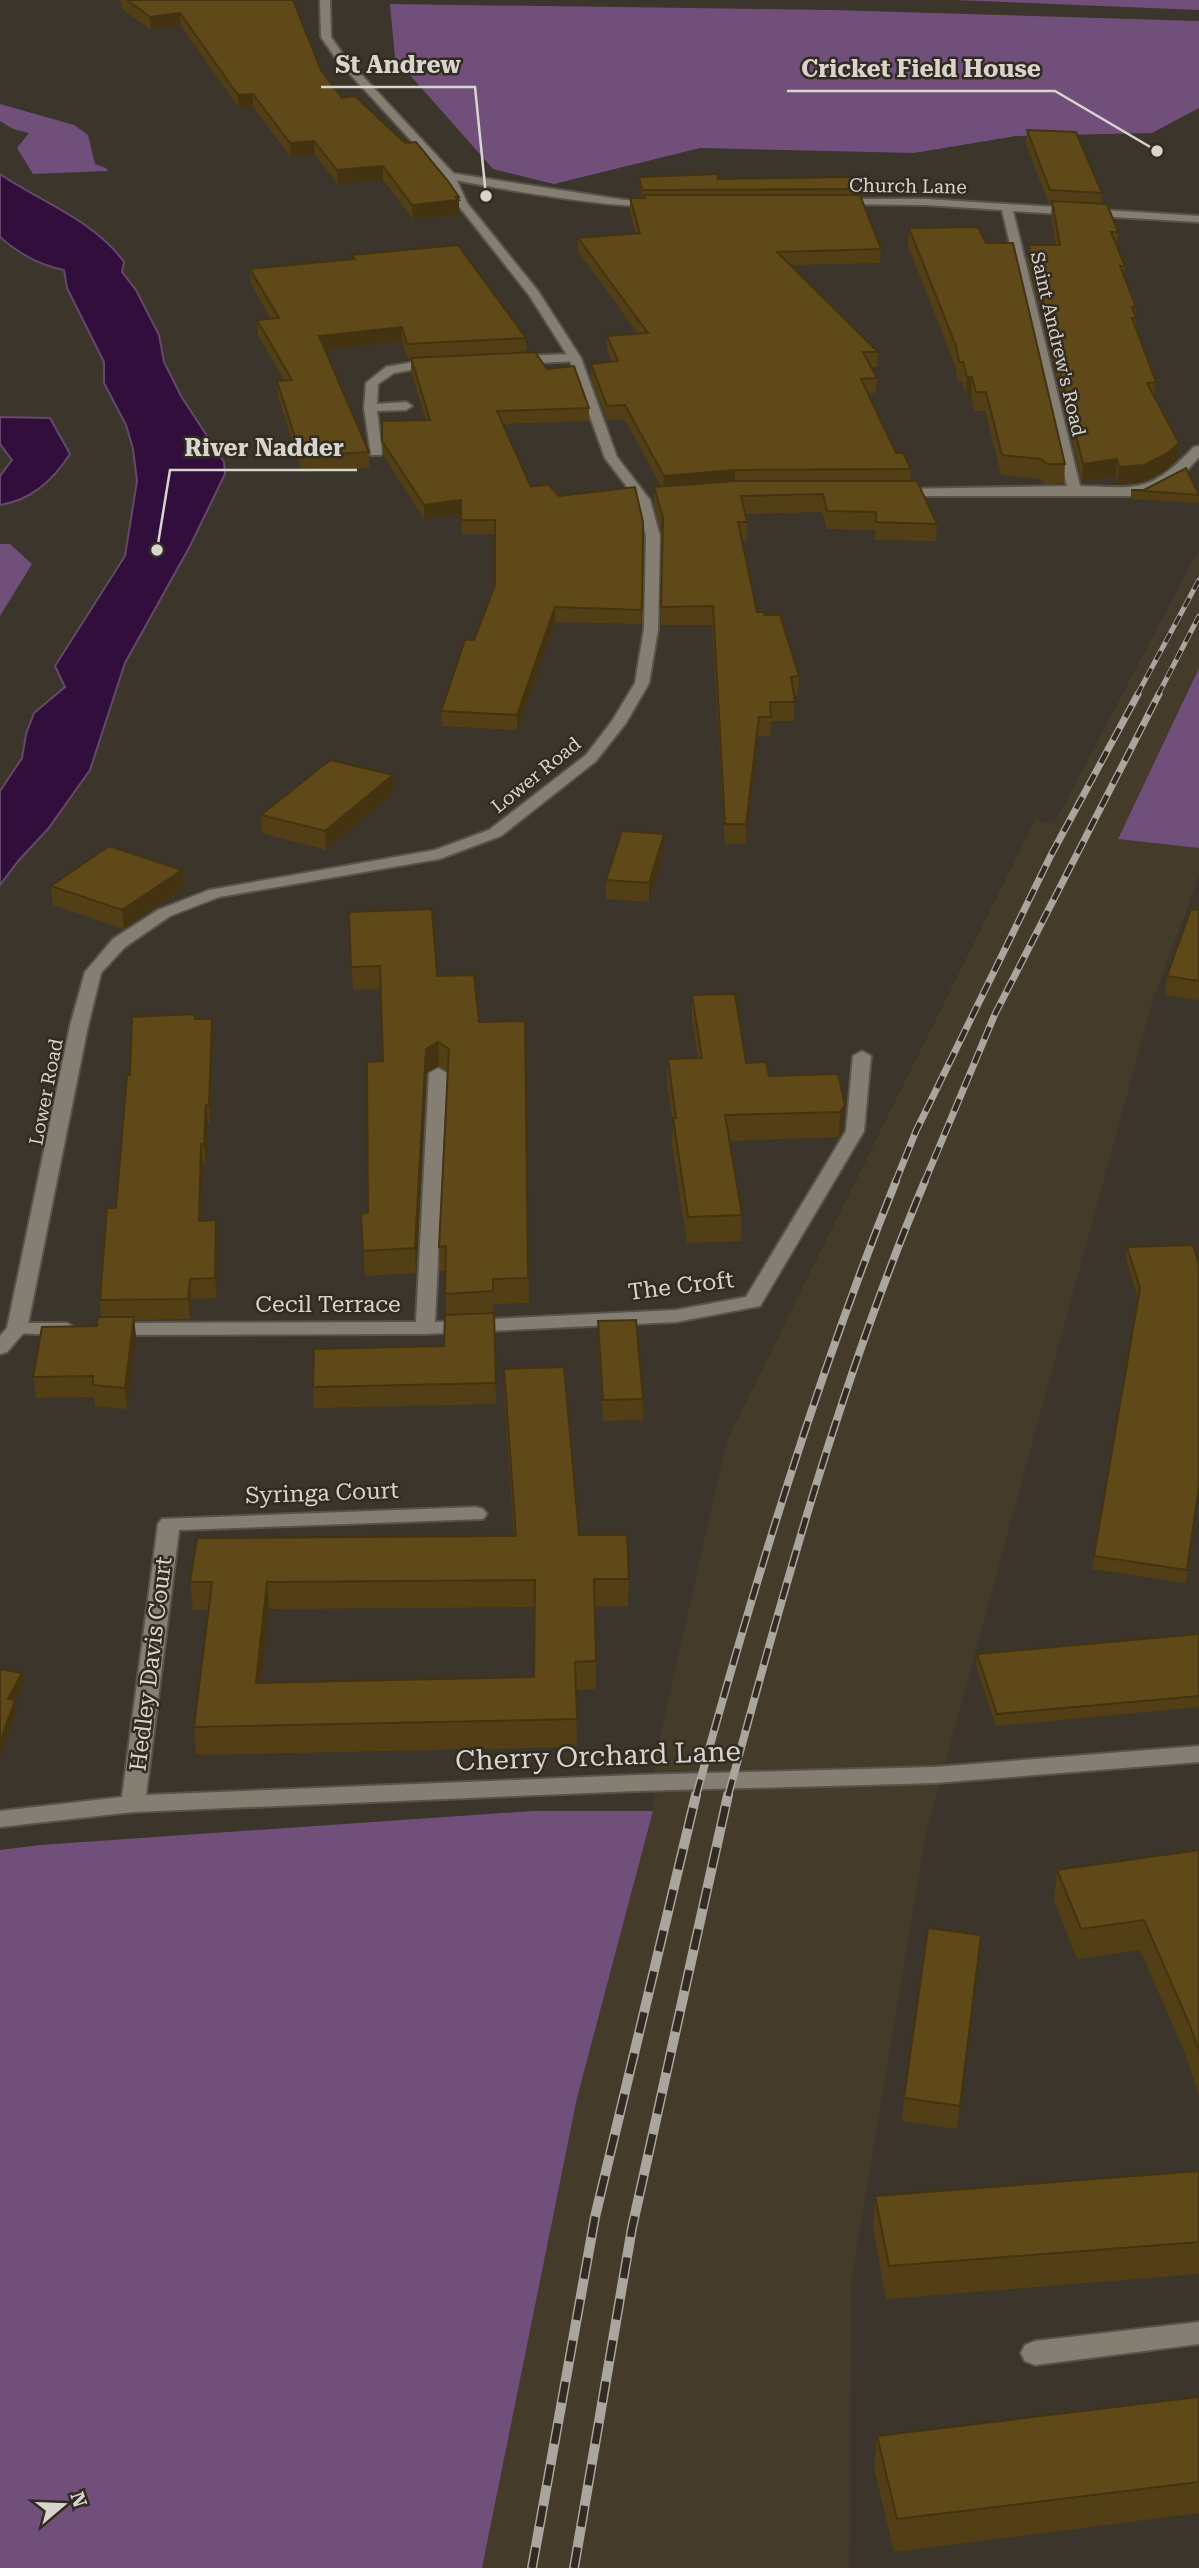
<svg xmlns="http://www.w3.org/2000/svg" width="1199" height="2568" font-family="'Roboto Serif',serif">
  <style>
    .built { fill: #443b2b }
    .green { fill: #704f7a }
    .water { fill: #320e3c; stroke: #644968; stroke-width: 2 }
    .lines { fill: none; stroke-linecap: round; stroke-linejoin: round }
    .minor-casing { stroke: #59544b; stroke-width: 4 }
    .tertiary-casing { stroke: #59544b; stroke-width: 4 }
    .minor { fill: #857f73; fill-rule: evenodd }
    .tertiary { fill: #857f73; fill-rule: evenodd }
    .rail-far3-casing { stroke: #aaa69e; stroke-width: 5 }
    .rail-far2-casing { stroke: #aaa69e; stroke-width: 7 }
    .rail-far1-casing { stroke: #aaa69e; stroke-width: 8 }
    .rail-casing { stroke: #aaa69e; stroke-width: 10 }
    .rail-far3 { stroke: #312b21; stroke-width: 3.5; stroke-dasharray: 10; stroke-linecap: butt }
    .rail-far2 { stroke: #312b21; stroke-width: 4.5; stroke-dasharray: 13; stroke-linecap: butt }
    .rail-far1 { stroke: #312b21; stroke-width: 5; stroke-dasharray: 17; stroke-linecap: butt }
    .rail { stroke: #312b21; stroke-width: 7; stroke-dasharray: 21; stroke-linecap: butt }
    .wall { fill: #533f15; fill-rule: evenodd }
    .shaded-wall { fill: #433311 }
    .building { fill: #604918; stroke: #433311; stroke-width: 2; fill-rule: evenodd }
    .labels { text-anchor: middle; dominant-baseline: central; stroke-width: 5; stroke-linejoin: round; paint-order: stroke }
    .far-street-label { font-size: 19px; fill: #d8d4ce; stroke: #312b21 }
    .street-label { font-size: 23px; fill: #d8d4ce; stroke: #312b21 }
    .near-street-label { font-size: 28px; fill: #d8d4ce; stroke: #312b21 }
    .leader { fill: none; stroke: #d8d4ce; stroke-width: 2.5 }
    .callout-dot { fill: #d8d4ce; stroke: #312b21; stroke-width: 2.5 }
    .callout-label { font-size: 24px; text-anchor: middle; font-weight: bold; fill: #d8d4ce; stroke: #312b21; stroke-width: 5; stroke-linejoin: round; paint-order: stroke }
  </style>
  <rect width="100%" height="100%" fill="#3b352b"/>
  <path class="built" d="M1199,549v119l-81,171 81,9v28l-46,123 -226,831 -76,451 -1,287h-368l95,-470 76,-287 2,-53 72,-318 308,-620 19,4z"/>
  <g class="green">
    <path d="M954,0h245v10z"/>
    <path d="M390,4l442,6 367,11v87l-47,25 -136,3 -102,17 -214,-5 -146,36 -61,-15 -98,-111z"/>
    <path d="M0,104l74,21 14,10 7,29 11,4 2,3 -75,3 -16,-26 12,-15 -16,-4 -13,-8z"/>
    <path d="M0,544h10l22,20 -32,52z"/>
    <path d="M1199,668v180l-81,-9z"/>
    <path d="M533,1811h120l-76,287 -95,470h-482v-718l40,-5z"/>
  </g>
  <g class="water">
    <path d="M0,174c41,28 95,47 124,88l-2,10 14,18 23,45 5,27 17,34 43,66 1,12 -35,72 -65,117 -35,107 -42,59 -29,31 -19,25v-94l22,-33 4,-24 8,-21 31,-26 -10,-21 70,-110 12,-75 -4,-32 -7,-24 -22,-42v-21l-37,-74 -3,-18c-25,-5 -45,-16 -64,-33z"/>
    <path d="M0,417l50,1 20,36c-17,26 -38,46 -70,51v-29l12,-16 -12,-16z"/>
  </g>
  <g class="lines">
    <defs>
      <g id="minor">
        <path d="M450,173l175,27h31l5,3c-16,12 -185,-18 -215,-25l-1,-2z"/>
        <path d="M837,199h89l273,17v6l-186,-11 67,275c60,2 70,7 114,-39l5,-1v11l-18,20 -39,19h-248v-6l5,-1 168,-3 -65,-276 -76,-5 -93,-1 -1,-2z"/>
        <path d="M575,354l6,4 -2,3 -64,3 -6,-4 6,-4z"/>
        <path d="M436,358l4,1v6l-46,8 -16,11 -1,20 29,-2 6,4 -6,4 -29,1 5,41 -1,3h-10l-7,-47 2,-25 20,-16z"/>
        <path d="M862,1051l9,5 -7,75 -104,175 -84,16 -251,12 -314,1 -10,-6 10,-6 305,-1 13,-249 9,-5 9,5 -12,249 241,-12 70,-13 100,-166 7,-75z"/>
        <path d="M17,1323h50l10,6 -10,6 -57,-2 -3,-4z"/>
        <path d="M476,1507l7,2 4,5 -4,5 -304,11 -33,265 490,-20 299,-8 264,-21v16l-264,21 -299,8 -503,21 -133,15v-16l122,-14 36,-273 4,-5z"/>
        <path d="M1199,2322v22l-164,21 -10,-4 -4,-8 4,-8 10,-4z"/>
      </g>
      <path id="tertiary" d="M320,0h10l1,37 13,19 110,118 13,29 71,88 43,67 36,99 33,43 10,36 -2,93 -9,54 -23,40 -30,38 -95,75 -62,23 -220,38 -49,19 -45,31 -24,26 -13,53 -61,303 -20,23 -7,2v-18l7,-8 63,-302 15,-54 28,-33 45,-29 51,-20 226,-40 54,-20 97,-75 26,-34 23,-38 9,-54 2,-93 -9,-36 -32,-42 -36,-100 -40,-63 -71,-90 -9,-14 -4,-14 -108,-117 -16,-23z"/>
    </defs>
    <use href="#minor" class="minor-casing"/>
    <use href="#tertiary" class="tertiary-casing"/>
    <use href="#minor" class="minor"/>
    <use href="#tertiary" class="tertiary"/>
    <defs>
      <g id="rail-far3">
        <path d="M1137,695l62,-115"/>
        <path d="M1158,695l41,-79"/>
      </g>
      <g id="rail-far2">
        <path d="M895,1183l21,-52 135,-276 87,-161"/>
        <path d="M924,1183l71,-169 164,-320"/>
      </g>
      <g id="rail-far1">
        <path d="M696,1796c57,-208 119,-414 200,-615"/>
        <path d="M728,1796c56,-208 113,-416 197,-615"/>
      </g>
      <g id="rail">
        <path d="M532,2568l63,-351 101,-422"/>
        <path d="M574,2568l58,-340 96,-433"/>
      </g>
    </defs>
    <use href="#rail-far3" class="rail-far3-casing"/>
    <use href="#rail-far2" class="rail-far2-casing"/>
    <use href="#rail-far1" class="rail-far1-casing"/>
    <use href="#rail" class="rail-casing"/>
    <use href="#rail-far3" class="rail-far3"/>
    <use href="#rail-far2" class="rail-far2"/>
    <use href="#rail-far1" class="rail-far1"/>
    <use href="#rail" class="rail"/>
  </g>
  <g class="wall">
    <path d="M120,0h173l28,70 21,28 117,99v18l-46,4 -30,-39 -45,4 -23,-29 -24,2 -38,-50 -14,1 -58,-82 -30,4 -29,-21z"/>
    <path d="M1027,130l75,63 -1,11 17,28 -1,14 8,20 -1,11 12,30v21l20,54 -2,14 23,64 -12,11 -23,11 -25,3 -1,-9 -34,5 -54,-220 1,-16h27l-5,-29 1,-12h-3l-23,-60z"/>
    <path d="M639,177l79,2 137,10v6l26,54 -1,14 -89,2 87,87 -1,15h-6l6,11 -1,15h-9l29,60 15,16 -1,12 27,43 -1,17 -61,-1v-10l-48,-1 -5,-17 -77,2 2,8v18h-6l16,72 7,3 35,61 -1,19h-4v26h-23l-1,15h-12l-12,108h-21l-13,-219h-51l1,-90 -8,-31v-17l7,-1 -36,-66h-18l-16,-42v-14l21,-2 -5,-12v-14l31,-2 -60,-83v-13l58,-5 -6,-22v-13l12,-1 -3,-13z"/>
    <path d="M909,228l156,236 -1,19 -19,1 -5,-5 -39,-4 -16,-64h-11l-3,-15h-5l-4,-15h-4l-3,-16 -47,-119z"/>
    <path d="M352,255l174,83v15l21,16 42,39v13l-86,3 28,63 28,9 84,26 -2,102 -86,-2 -38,108 -75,-4 -1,-15 33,-71 21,-55v-51h-33l-1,-20 -37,5 -41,-64 -1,-34 44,-1 -15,-49v-12h-3l-6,-18 -77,9 44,102v16l-67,4 -24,-76 -1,-15 7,-1 -26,-45 -1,-15 14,-1 -20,-35 -1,-15 102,-10z"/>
    <path d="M1131,490l68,3v10l-68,-4z"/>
    <path d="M393,793l-67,57 -64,-17 -1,-18z"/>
    <path d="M664,852l-15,50 -43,-3v-19z"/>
    <path d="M182,870l2,18 -60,41 -71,-24 -2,-19z"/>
    <path d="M1199,910v90l-34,-5 2,-19z"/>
    <path d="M349,912l88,64 42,46 46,-1 4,282 -36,1 3,100 -182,4 -1,-21 131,-41 2,-31v-44h-6l-1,-24 9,-175 -9,-6 -13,7 -10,200 -51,3 -4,-62 7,-1 15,-152 -2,-72 -28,1z"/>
    <path d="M692,995l54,68 23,13 76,29 -2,25 -4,7 -110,4 13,74 -1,26 -54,2 -15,-99 1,-22 -6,-38 1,-25 30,-1 -6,-38z"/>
    <path d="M195,1019h17l1,19 -3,86h-2l-2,40h-3l-2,57 16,19v58l-26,1 -1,20 -56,1 2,17 -9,72 -32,-3 -1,-9 -58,1 -3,-21 64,-51 4,-9 -1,-17 16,-92 14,-133z"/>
    <path d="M1127,1247l72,239 -13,97 -94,-14 46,-270 -12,-41z"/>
    <path d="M598,1321l45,78v21l-40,1 -5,-79z"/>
    <path d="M504,1369l75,166 50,44 -1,27 -33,1 1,82 -20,1 1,57 -381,8 -2,-28 14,-117h-15l-3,-28 324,-46 -10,-140zM535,1607l-1,70 -273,6 8,-74z"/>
    <path d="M1199,1634v73l-203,19 -20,-61 1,-11z"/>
    <path d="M1199,1850v245l-14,-42 -45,-103 -63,9 -23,-59 3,-30z"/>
    <path d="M981,1935l-24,194 -55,-8 2,-23z"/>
    <path d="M1199,2171v103l-313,25 -13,-71 2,-32z"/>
    <path d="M1199,2400v113l-305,39 -20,-84 3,-32z"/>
  </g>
  <g class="shaded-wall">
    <path d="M180,13l1,13 -30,4 -1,-13z"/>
    <path d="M253,94v13l-14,1 -1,-13z"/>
    <path d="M314,141l1,14 -24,2 -1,-14z"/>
    <path d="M383,166v14l-45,4 -1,-14z"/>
    <path d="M459,197v18l-46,4 -1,-14z"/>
    <path d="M402,327v14l-83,10v-15z"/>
    <path d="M967,377h5l-1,19h-5z"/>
    <path d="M1179,443l-2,17 -12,11 -23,11 -25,3 2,-18z"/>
    <path d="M1117,459l-1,17 -34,5 1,-17z"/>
    <path d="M735,470v15l-72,7 1,-16z"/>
    <path d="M461,500l1,14 -38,5v-14z"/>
    <path d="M555,607v15l-38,108v-15z"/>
    <path d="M759,717l-1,19 -12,108v-20z"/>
    <path d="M393,775v18l-67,57 -1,-19z"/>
    <path d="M664,834v18l-15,50v-19z"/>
    <path d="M182,870l2,18 -60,41 -2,-19z"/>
    <path d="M212,1019l1,19 -3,86 -1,-19z"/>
    <path d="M438,1042l1,24 -13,7 -10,200 -1,-25 11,-199z"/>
    <path d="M206,1105l2,19 -2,40 -2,-20z"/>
    <path d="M845,1105l-2,25 -4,7 1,-25z"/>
    <path d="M201,1144l2,20 -3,77 -1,-20z"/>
    <path d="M216,1220l1,20v58l-2,-20z"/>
    <path d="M190,1279l1,20 -1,20 -2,-20z"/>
    <path d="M134,1317l2,20 -9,72 -2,-21z"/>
    <path d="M267,1582l2,27 -11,102 -2,-28z"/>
    <path d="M22,1673l2,11 -9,17 2,11 -17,45v-15l8,-43z"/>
    <path d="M981,1935l-2,23 -22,171 3,-23z"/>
  </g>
  <g class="building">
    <path d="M127,0h166l28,70 21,28 13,-2 50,47 11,-1 32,39 11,16h-3l3,3 -47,5 -29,-39 -46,4 -23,-29 -24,2 -37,-49 -15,1 -58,-82 -30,4z"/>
    <path d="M1027,130l49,2 26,61 -52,-3z"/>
    <path d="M717,174l1,5 133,-2 4,12 -213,1 -3,-13z"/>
    <path d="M644,195h216l21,54 -104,3 101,100h-15l14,26 -16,1 35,74h7l8,16 -176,1 -71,6 -39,-71 -18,1 -16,-42 27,-3 -11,-25 41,-3 -70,-95 62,-5 -10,-35h15z"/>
    <path d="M1052,201l55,3 11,28h-7l14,34h-5l16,41h-4l4,11h-4l24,64 -9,1 32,60 -13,11 -22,11 -25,2 -2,-8 -34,5 -54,-219h31z"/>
    <path d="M978,227l8,16h27l52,221h-18l-6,-5 -39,-4 -16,-63h-10l-4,-15h-5l-4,-15h-4l-3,-16 -47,-118z"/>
    <path d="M458,245l68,93 -119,6 -5,-17 -83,9 50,116 -68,4 -24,-75 15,-1 -35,-60 22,-2 -29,-49 105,-10 -3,-4z"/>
    <path d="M535,352l12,17 27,-3 15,42 -92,3 34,76 17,-3 11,12 76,-9 8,35 -1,88 -87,-3 -38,108 -76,-4 24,-71h9l21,-55v-65h-34v-20l-37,5 -42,-64v-20l48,-1 -19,-62z"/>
    <path d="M1186,468l13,27 -68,-5h13z"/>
    <path d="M736,481h181l20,43 -61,-2v-10l-49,-1 -4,-17 -82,2 6,26h-9l19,90h7v3h16l19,61 -8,1 4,25h-25l1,15h-12l-13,107h-21l-12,-218 -52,1 2,-89 -9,-31z"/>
    <path d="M330,760l63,15 -68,56 -64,-16z"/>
    <path d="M622,831l42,3 -15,49 -43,-3z"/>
    <path d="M109,846l73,24 -60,40 -71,-24z"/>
    <path d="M432,909l5,67 37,-1 5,47 46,-1 3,257 -35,1v12l-48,3 1,-48 -7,1 10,-198 -11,-7 -12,7 -11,199 -52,3 -2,-37 7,-1 -1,-151 16,-1 -3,-95 -29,1 -2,-55z"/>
    <path d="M1191,909l8,1v71l-32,-5z"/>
    <path d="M735,994l11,69 20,-1 3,14 69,-2 7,31 -5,7 -115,3 17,100 -54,2 -15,-99h3l-8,-59 34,-1 -10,-63z"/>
    <path d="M195,1014v5h17l-3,86h-3l-2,39h-3l-2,77 17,-1 -1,58 -25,1 -2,20 -88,1 7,-92h9l11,-133h3l2,-58z"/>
    <path d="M1193,1245l6,20v221l-12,84 -93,-14 46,-268 -13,-41z"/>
    <path d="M494,1313l2,70 -183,4 1,-38 130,-3 1,-31z"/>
    <path d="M98,1317h36l-9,71 -32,-3v-9l-60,1 9,-50 55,-1z"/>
    <path d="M636,1320l7,79 -40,1 -5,-79z"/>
    <path d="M564,1367l15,168h48l2,44h-35l2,82 -21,1 2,57 -383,8 18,-145h-22l7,-44 319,-2 -12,-167zM535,1580l-1,97 -278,6 11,-101z"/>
    <path d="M1199,1634v62l-202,18 -20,-60z"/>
    <path d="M0,1669l22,4 -14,26 7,1 -15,42z"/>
    <path d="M1199,1850v201l-10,-28 -45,-103 -63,9 -24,-59z"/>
    <path d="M928,1928l53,7 -21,171 -56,-8z"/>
    <path d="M1199,2171v71l-310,24 -14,-70z"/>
    <path d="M1198,2397l1,3v82l-302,37 -20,-83z"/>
  </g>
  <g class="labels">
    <g class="far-street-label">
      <text transform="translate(908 186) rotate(1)">Church Lane</text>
      <text transform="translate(1058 344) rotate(77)">Saint Andrew's Road</text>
      <text transform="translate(536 775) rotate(-39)">Lower Road</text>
      <text transform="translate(46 1092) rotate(-79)">Lower Road</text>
    </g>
    <g class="street-label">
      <text transform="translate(681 1286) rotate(-7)">The Croft</text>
      <text x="328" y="1304">Cecil Terrace</text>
      <text transform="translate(322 1493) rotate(-2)">Syringa Court</text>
      <text transform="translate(151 1664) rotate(-83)">Hedley Davis Court</text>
    </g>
    <g class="near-street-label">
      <text transform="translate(598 1756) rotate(-2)">Cherry Orchard Lane</text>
    </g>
  </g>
  <path class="leader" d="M486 196L475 87H321M1157 151L1055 91H787M157 550L170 470H357"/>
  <g class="callout-dot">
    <circle cx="486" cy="196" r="7"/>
    <circle cx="1157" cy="151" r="7"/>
    <circle cx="157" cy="550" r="7"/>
  </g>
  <g class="callout-label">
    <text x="398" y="73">St Andrew</text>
    <text x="921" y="77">Cricket Field House</text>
    <text x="264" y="456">River Nadder</text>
  </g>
  <g transform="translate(63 2505) rotate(71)" stroke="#312b21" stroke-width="5" paint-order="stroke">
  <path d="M0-5L12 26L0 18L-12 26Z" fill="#d8d4ce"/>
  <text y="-10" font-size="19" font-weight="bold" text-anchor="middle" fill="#d8d4ce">N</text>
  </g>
</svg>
